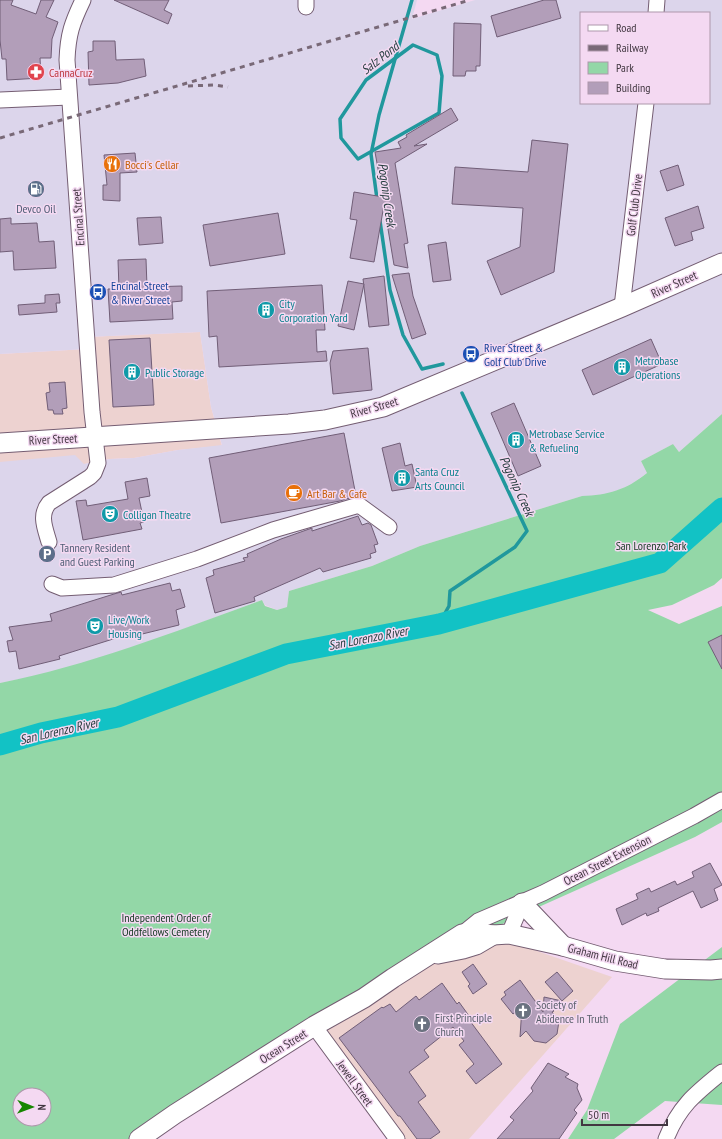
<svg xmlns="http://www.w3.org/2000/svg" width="722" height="1139" font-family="'PT Sans Narrow',sans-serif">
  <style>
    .commercial { fill: #edd2d0 }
    .industrial { fill: #dcd5eb; fill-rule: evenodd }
    .green { fill: #93d7a7; fill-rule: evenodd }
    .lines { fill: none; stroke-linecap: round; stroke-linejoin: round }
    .stream { stroke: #20989d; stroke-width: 3.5 }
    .river { stroke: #12c2c5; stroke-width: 21 }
    .building { fill: #b29eb9; stroke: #715e77 }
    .minor-casing { stroke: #745d72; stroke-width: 17 }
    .major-casing { stroke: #745d72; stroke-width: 21 }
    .minor { stroke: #fff; stroke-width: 15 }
    .major { stroke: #fff; stroke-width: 19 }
    .rail { stroke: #796977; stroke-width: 3; stroke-dasharray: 5 5; stroke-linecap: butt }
    .labels { text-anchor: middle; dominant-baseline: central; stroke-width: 3; stroke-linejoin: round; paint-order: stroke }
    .health-label { font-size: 12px; fill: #be3a42; stroke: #f4d9f2; text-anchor: start }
    .food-label { font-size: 12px; fill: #c56008; stroke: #f4d9f2; text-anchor: start }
    .street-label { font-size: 12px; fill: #423741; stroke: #f4d9f2 }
    .service-label { font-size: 12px; fill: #4e5e75; stroke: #f4d9f2 }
    .transit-label { font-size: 12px; fill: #164399; stroke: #f4d9f2; text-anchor: start }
    .culture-label { font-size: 12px; fill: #0d838f; stroke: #f4d9f2; text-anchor: start }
    .park-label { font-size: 12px; fill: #143a22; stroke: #f4d9f2 }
    .worship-label { font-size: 12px; fill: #5b616d; stroke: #f4d9f2; text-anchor: start }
    .water-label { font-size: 13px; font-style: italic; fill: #253d3e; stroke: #f4d9f2 }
  </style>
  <rect width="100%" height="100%" fill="#f4d9f2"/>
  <g class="commercial">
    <path d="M200,332l11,75 11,39 -44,4 -44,8 -25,1 -25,5 -84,-2v-108l86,-5v-12z"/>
    <path d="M474,939l40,4 98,34 -143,162h-77l-82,-112z"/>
  </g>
  <path class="industrial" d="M0,0h417l-5,19 63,-19h247v414l-43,38 -6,-8 -32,17 6,12 -14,10 -16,8 -17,5h-18l-162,50 -48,20 -83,25 -2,16 -10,3 -12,-5 -3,-5 -105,39 -76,25 -26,8 -55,11v-221l75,-7 9,9 26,-5 24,-1 44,-8 44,-5 -11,-38 -11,-75 -114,5v12l-86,5zM581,13h128v90h-128z"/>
  <g class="green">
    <path d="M722,414v164l-8,7 -42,20 -24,5 31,14 43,-18v216l-27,15 -183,82 -148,79 -228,141h-136v-456c90,-18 176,-52 262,-83l3,6 12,4 10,-3 2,-16 83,-25 48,-20 162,-50c26,-1 44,-6 65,-23l-6,-12 32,-17 6,8zM20,1095h24v24h-24z"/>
    <path d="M722,947v158l-57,-4 -51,38h-46l19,-29 33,-86z"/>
  </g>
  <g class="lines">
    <g class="stream">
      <path d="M413,45l24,10 5,21 -3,37 -81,46 -17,-21 -1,-19 26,-39z"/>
      <path d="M377,199l-6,-45 8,-39 33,-115"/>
      <path d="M380,221l10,69 13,45 19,34 21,-5"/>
      <path d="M439,624l10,-18 1,-15 65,-44 12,-16 -65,-138"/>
    </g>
    <path class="river" d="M0,745l41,-12 77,-16 168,-63 153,-30 221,-61 62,-55"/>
  </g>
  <g class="building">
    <path d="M0,0h13l-2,5 25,9 5,-14h13l-8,17 12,5 -6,17 -1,19h-11l1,20 -34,2 -1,-21h-4l-2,-19z"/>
    <path d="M114,0h55l-5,10 8,4 -4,10z"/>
    <path d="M544,0h12l5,18 -64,19 -6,-21z"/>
    <path d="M454,23l27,1 -1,42h-4v5h-10l-1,5h-12z"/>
    <path d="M93,41h22l1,19 28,-1 2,17 -28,7 -29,2 -1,-33 5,-1z"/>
    <path d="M451,108l7,12 -44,26 13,-2 -32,19 13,80 -4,1 4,24 -14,-3 -10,-60 -10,57 -24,-4 7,-38 -7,-1 4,-27 29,5 -8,-45 26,-4 -3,-6 9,-5 -1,-2z"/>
    <path d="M532,140l36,4 -14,128 -53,23 -14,-34 33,-14 3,-39 -71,-4 3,-37 73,5z"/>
    <path d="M135,153l2,19 -17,1v28l-17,-1v-15h4l-3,-30z"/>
    <path d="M678,165l6,20 -17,6 -7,-20z"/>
    <path d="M698,206l6,22 -13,4 2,8 -18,6 -10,-28z"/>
    <path d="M278,213l7,41 -75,12 -7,-41z"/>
    <path d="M161,217l2,26 -24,2 -2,-27z"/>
    <path d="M11,218v6l26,-1 2,19 15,-1 2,27 -42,2 -1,-19 -13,1v-33z"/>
    <path d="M446,242l5,38 -18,2 -5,-37z"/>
    <path d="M146,259l1,28 35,-1v15l-10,1 1,17 -63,3 -2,-33h11l-1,-29z"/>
    <path d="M409,273l4,23 13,38 -14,5 -20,-64z"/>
    <path d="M384,276l5,49 -20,2 -6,-48z"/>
    <path d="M348,281l16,3 -10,46 -16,-4z"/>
    <path d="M322,285l3,45h-9l1,22 9,-1 1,10 -108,6 -2,-31 -8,1 -2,-46z"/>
    <path d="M59,294l1,9h-4l1,9 -38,3 -1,-10 27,-2v-8z"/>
    <path d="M150,338l4,67 -41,2 -4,-67z"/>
    <path d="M651,339l11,25 -69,31 -11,-25z"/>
    <path d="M368,348l4,42 -39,4 -3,-31 3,-12z"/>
    <path d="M65,382l2,26 -5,1 1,5h-9l-1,-4h-5l-2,-17 4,-1 -1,-9z"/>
    <path d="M514,403l27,63 -23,10 -27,-63z"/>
    <path d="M344,433l12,63 -16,5 -119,22 -12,-65z"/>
    <path d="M400,443l5,23 7,-2 5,23 -25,4 -10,-43z"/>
    <path d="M147,478l3,18 -11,2 5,24 -4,1 2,6 -59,11 -7,-39 10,-1 1,6 41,-7 -3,-17z"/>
    <path d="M358,516l4,9 6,-2 3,2 7,19 -4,1 2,7 -6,2 1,4 -48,14 -3,-4 -66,29 1,4 -40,12 -9,-35 8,-3 -1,-5 32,-9 -2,-3 5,-1 -1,-3 34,-15 31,-11v3z"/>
    <path d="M170,583l2,8 8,-2 5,18 -9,3 3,15 -49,12 -1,-3 -70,22 1,3 -41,10 -3,-18 -7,1 -2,-11 6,-1 -4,-13 43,-6 -2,-7 64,-20 7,-2 1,3z"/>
    <path d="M722,635v34l-14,-27z"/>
    <path d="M710,863l12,22 -8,4 4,11 -17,8 -8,-17 -35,17 1,3 -12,5 -1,-3 -24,12 -6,-16 22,-10 -2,-5 13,-6 2,4 24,-11 2,4 17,-8 -2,-5z"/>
    <path d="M473,964l14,20 -14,10 -5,-8 2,-2 -8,-12z"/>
    <path d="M557,972l16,19 -11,10 -17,-19z"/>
    <path d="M520,980l23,32 1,-15 18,4 -10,8 2,2 -2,1 7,9 -2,13 -11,9 -12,-2 -8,-10 -6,6 2,-30 -9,7 -12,-15 5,-4 -2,-3z"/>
    <path d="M442,983l15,21 2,-2 13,18 -2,1 32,43 -26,20 -10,-13 8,-7 -15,-19 5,-4 -11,-14 -29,23 5,7 -20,15 17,24 -8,6 22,30 -10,7h-13l-17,-23h-2l-59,-78 43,-31 1,1 7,-4 6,8 20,-16 3,4z"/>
    <path d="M548,1063l21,11 -4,3 13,7 -1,4 5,12 -8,10 3,3 -18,26h-62l17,-19 -4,-3 23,-26 -2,-3z"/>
  </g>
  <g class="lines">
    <defs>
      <g id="minor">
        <path d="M306,7v-7"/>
        <path d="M656,13l1,-13"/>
        <path d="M0,100l69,-3"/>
        <path d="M622,307l24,-204"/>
        <path d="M49,542c-4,-14 -10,-27 0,-39l41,-26 4,-4 4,-10 -6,-51 -25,-352c1,-26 5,-37 16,-60"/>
        <path d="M52,584l10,4 52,-3 83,-26 76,-29 86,-25 30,22"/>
        <path d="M462,934l16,-13 65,-28 151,-77 28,-16"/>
        <path d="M509,934l13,-31"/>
        <path d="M314,1026l83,113"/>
        <path d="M666,1139c13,-33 30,-46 56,-67"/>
      </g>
      <g id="major">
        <path d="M0,443l289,-19 36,-4 58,-13 239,-100 100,-44"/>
        <path d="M522,903l41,43"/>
        <path d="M438,954l25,-5 13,-4 17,-10"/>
        <path d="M139,1139l36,-25 139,-88 50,-28 29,-20 69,-44 15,-1 16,2 16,-1 54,12 52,15 50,8 46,1 11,-1"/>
      </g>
    </defs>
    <use href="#minor" class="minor-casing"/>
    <use href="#major" class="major-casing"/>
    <use href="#minor" class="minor"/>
    <use href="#major" class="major"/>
    <g class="rail">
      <path d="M188,86l26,-1 14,2"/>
      <path d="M0,138l470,-138"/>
    </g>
  </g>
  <defs>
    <symbol id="pharmacy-disc" viewBox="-11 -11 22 22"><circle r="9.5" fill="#e0444e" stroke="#f4d9f2"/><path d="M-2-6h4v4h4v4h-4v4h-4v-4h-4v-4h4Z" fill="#fff"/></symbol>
    <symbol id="restaurant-disc" viewBox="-11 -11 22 22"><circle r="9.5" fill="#e8710a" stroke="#f4d9f2"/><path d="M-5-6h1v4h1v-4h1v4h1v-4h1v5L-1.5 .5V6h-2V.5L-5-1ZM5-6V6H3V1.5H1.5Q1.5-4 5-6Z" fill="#fff"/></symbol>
    <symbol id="fuel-disc" viewBox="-11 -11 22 22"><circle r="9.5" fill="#5c6f8a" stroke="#f4d9f2"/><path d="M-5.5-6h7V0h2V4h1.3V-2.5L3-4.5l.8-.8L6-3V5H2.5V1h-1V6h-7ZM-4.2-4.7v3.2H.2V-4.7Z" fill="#fff"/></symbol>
    <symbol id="bus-disc" viewBox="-11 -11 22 22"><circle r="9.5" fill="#1a4fb4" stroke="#f4d9f2"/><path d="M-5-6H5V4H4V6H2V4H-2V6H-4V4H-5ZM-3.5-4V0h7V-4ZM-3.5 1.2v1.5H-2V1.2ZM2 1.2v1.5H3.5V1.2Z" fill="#fff"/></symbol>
    <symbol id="building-disc" viewBox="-11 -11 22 22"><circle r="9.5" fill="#0f9aa8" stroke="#f4d9f2"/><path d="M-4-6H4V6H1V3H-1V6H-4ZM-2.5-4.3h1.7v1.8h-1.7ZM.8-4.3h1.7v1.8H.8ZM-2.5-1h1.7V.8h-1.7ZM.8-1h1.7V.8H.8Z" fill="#fff"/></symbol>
    <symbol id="cafe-disc" viewBox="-11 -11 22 22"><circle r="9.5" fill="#e8710a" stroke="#f4d9f2"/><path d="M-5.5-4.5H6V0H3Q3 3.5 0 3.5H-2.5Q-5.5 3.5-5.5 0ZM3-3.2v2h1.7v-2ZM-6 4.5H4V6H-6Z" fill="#fff"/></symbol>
    <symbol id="theatre-disc" viewBox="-11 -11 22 22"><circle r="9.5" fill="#0f9aa8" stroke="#f4d9f2"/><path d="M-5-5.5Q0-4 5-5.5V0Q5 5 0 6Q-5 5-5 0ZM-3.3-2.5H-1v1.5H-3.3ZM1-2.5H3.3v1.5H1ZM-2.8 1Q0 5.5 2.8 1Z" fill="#fff"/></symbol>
    <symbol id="parking-disc" viewBox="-11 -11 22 22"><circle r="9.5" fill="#5c6f8a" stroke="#f4d9f2"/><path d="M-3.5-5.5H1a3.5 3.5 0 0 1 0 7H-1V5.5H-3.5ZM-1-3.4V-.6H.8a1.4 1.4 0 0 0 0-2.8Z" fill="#fff"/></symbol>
    <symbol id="church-disc" viewBox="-11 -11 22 22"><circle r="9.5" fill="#6b7280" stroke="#f4d9f2"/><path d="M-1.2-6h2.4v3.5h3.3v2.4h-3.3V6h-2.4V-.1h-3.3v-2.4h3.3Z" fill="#fff"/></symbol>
  </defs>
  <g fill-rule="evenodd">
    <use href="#pharmacy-disc" x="26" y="62" width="20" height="20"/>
    <use href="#restaurant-disc" x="102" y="154" width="20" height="20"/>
    <use href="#fuel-disc" x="26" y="179" width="20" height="20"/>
    <use href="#bus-disc" x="88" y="282" width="20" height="20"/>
    <use href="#building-disc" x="256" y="300" width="20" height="20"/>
    <use href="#bus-disc" x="461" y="344" width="20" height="20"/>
    <use href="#building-disc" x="612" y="357" width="20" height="20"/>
    <use href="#building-disc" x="122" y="362" width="20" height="20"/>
    <use href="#building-disc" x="506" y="430" width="20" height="20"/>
    <use href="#building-disc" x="392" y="468" width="20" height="20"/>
    <use href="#cafe-disc" x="284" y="483" width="20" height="20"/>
    <use href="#theatre-disc" x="100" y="504" width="20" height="20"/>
    <use href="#parking-disc" x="37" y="544" width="20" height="20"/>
    <use href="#theatre-disc" x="85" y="616" width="20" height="20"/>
    <use href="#church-disc" x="513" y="1001" width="20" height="20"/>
    <use href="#church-disc" x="412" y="1014" width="20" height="20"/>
  </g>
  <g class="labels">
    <g class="health-label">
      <text x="49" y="72">CannaCruz</text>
    </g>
    <g class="food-label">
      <text x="125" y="164">Bocci's Cellar</text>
      <text x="307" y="493">Art Bar &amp; Cafe</text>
    </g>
    <g class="street-label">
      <text transform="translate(634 205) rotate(-83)">Golf Club Drive</text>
      <text transform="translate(78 217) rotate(-94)">Encinal Street</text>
      <text transform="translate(674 284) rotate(-24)">River Street</text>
      <text transform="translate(374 407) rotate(-16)">River Street</text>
      <text transform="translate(53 439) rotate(-3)">River Street</text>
      <text transform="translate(607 860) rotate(-27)">Ocean Street Extension</text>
      <text transform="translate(603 956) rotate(14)">Graham Hill Road</text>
      <text transform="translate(283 1046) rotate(-32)">Ocean Street</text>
      <text transform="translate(355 1083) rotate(54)">Jewell Street</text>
    </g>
    <g class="service-label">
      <text x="36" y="208">Devco Oil</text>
      <text x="60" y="547" text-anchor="start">Tannery Resident<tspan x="60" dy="14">and Guest Parking</tspan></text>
    </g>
    <g class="transit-label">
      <text x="111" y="285">Encinal Street<tspan x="111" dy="14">&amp; River Street</tspan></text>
      <text x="484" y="347">River Street &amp;<tspan x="484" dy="14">Golf Club Drive</tspan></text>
    </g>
    <g class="culture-label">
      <text x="279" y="303">City<tspan x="279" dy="14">Corporation Yard</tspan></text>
      <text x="635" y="360">Metrobase<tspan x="635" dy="14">Operations</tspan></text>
      <text x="145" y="372">Public Storage</text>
      <text x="529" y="433">Metrobase Service<tspan x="529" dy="14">&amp; Refueling</tspan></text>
      <text x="415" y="471">Santa Cruz<tspan x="415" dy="14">Arts Council</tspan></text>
      <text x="123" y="514">Colligan Theatre</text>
      <text x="108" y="619">Live/Work<tspan x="108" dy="14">Housing</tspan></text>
    </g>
    <g class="park-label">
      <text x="651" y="545">San Lorenzo Park</text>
      <text x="166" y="917">Independent Order of<tspan x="166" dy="14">Oddfellows Cemetery</tspan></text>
    </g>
    <g class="worship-label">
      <text x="536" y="1004">Society of<tspan x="536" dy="14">Abidence In Truth</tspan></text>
      <text x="435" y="1017">First Principle<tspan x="435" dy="14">Church</tspan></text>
    </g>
    <g class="water-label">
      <text transform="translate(380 58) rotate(-38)">Salz Pond</text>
      <text transform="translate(387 195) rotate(82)">Pogonip Creek</text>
      <text transform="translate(517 486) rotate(65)">Pogonip Creek</text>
      <text transform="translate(368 638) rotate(-11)">San Lorenzo River</text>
      <text transform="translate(59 731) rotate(-13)">San Lorenzo River</text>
    </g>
  </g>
  <rect x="580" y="12" width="130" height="92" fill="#f4d9f2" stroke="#ad98ab"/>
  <rect x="588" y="25" width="20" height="6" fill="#ffffff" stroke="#ad98ab"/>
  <text x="616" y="32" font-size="12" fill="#423741">Road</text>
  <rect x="588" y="45" width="20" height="6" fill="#796977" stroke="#ad98ab"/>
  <text x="616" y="52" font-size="12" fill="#423741">Railway</text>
  <rect x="588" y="62" width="20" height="12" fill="#93d7a7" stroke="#ad98ab"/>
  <text x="616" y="72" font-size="12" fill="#423741">Park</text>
  <rect x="588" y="82" width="20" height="12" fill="#b29eb9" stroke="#ad98ab"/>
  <text x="616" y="92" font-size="12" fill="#423741">Building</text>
  <g transform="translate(32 1107) rotate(91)"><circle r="19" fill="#f4d9f2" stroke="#ad98ab"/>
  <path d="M0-3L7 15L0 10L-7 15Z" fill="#168600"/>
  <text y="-6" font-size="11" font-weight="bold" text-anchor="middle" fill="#423741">N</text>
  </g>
  <path d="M582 1119v6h85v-6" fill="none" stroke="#423741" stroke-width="2"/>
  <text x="588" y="1119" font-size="12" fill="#423741" stroke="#f4d9f2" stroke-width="3" paint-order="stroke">50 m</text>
</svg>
